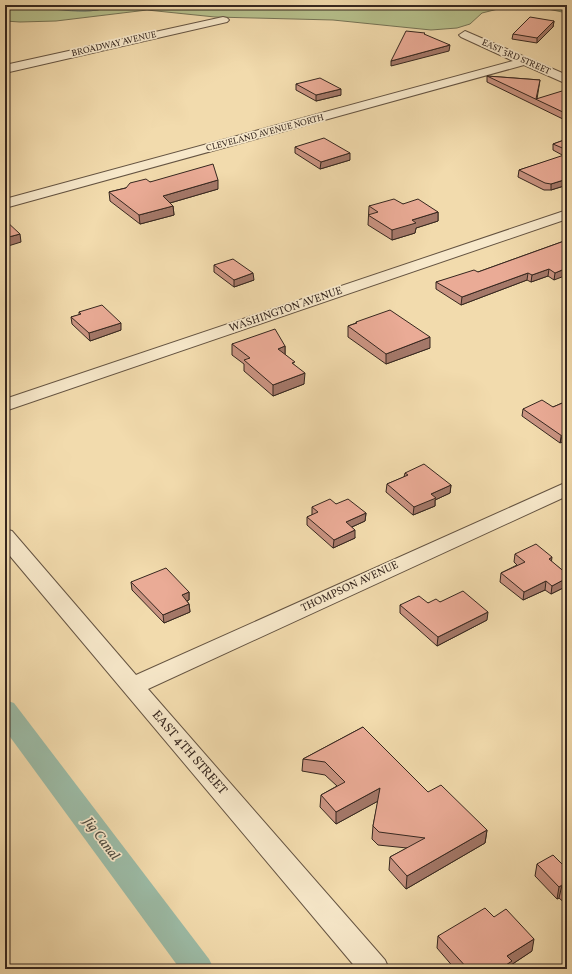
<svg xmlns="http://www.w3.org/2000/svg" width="572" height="974" font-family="Vollkorn,serif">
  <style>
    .green { fill: #b7c18d; stroke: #767456 }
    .water { fill: #9cbba6; stroke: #738070 }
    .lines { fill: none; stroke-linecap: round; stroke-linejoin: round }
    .canal { fill: #9cbba6; fill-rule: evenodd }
    .minor-casing { stroke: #655442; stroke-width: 2 }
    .minor { fill: #f7e8ca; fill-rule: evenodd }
    .wall { fill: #c99381; stroke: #36271f }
    .shaded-wall { fill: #a47869; stroke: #36271f }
    .building { fill: #eaab96; stroke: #36271f }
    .labels { text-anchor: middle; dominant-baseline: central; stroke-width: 3.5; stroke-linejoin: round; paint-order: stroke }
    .far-street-label { font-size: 9px; fill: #36271f; stroke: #f7e8ca }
    .street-label { font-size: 11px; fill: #36271f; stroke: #f7e8ca }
    .near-street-label { font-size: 13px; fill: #36271f; stroke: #f7e8ca }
    .near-water-label { font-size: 14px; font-style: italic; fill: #504c41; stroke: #f7e8ca }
  </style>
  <rect width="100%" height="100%" fill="#f2dbad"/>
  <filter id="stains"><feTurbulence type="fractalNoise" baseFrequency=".005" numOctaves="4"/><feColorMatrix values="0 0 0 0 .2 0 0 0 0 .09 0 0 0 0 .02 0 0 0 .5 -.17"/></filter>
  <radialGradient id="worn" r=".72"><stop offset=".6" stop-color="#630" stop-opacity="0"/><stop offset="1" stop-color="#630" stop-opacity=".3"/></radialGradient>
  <path class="green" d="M109,5h458v8l-24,-5 -45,1 -16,4 -12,11 -13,4 -26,2 -98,-10 -118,-3 -68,-7 -91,11 -36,1 -15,-1v-11c25,-10 90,10 104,-5z"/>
  <path class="water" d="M5,5h104l1,1c-31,14 -73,-6 -105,4z"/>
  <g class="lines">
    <path class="canal" d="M5,700l9,3 195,256 5,10h-34l-175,-239z"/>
    <defs>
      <g id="minor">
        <path d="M223,17l4,1 2,2 -2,2 -222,51v-8z"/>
        <path d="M465,31l102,44v9l-43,-19 -519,143v-9l508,-138 -52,-24 -2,-2z"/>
        <path d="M567,210v9l-562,192v-12z"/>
        <path d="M567,482v14l-419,193 237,271 4,9h-32l-352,-419v-21l7,2 124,144z"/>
      </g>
    </defs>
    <use href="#minor" class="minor-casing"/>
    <use href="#minor" class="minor"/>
  </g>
  <g class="wall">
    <path d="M554,21l-1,6 -16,16 -25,-4 1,-5z"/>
    <path d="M487,76l53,4 -3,19 30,-5v27l-80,-39z"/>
    <path d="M296,84l45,11 -25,6 -20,-11z"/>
    <path d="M567,139v46l-16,5h-7l-26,-13 1,-7 45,-14 -11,-6v-6z"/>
    <path d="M295,147l55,13 -30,9 -25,-16z"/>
    <path d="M150,182l68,7 -48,14 3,3 1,9 -34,9 -30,-23 -1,-9z"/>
    <path d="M403,204l35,8v9l-22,7 -1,5 -23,7 -24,-15 1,-19z"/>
    <path d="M567,240l-13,40 -6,-4 -17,6 -4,-2 -66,25 -25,-16v-7l42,-10z"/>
    <path d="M214,265l40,15 -20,7 -20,-15z"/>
    <path d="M79,312l42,18 -31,11 -18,-17 -1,-7 8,-2z"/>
    <path d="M356,322l74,26 -44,16 -38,-27v-11l8,-3z"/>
    <path d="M232,344l53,2v8l10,12 9,18 -31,12 -29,-25v-7l-12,-9z"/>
    <path d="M567,401l-7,42 -38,-27 1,-7 30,-2z"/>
    <path d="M405,473l46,12 -1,8 -15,7v6l-22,9 -27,-23 1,-8 17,-7z"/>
    <path d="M336,504l30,9 -1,8 -13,6 3,11 -22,10 -26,-23v-8l5,-2v-8z"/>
    <path d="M515,554l37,8 15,12v12l-16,8 -6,-4 -22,10 -23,-18 1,-9 16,-8 -3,-3z"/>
    <path d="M131,582l58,10v8l-2,1 2,3 1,8 -26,11 -32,-33z"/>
    <path d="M440,602l47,18 -50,26 -37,-33v-8z"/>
    <path d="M363,727l65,65 59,38 -2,13 -79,46 -17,-19 1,-13 17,-9 -29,-3 -6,-6 1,-13 5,-25 -42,23 -16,-17 1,-12 16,-9 -12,-11 -23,-4 1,-12z"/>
    <path d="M537,864l27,2 3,-2v41l-8,-7 -2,1 -22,-23z"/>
    <path d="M494,917l38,34 -21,14v4h-56l-18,-21 1,-12z"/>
  </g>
  <g class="shaded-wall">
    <path d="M554,21l-1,6 -16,16v-5z"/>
    <path d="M450,45l-1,6 -58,15v-5z"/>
    <path d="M341,89v6l-25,6v-6z"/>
    <path d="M350,153v7l-30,9 1,-7z"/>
    <path d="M567,179v6l-16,5v-6z"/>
    <path d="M218,180v9l-55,16v-9z"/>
    <path d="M173,206l1,9 -34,9 -1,-9z"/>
    <path d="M438,212v9l-22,7 -1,5 -23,7v-10l20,-10z"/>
    <path d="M20,234l1,8 -16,5v-9z"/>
    <path d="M567,268v7l-13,5 1,-7z"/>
    <path d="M549,269l-1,7 -17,6 1,-7z"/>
    <path d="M253,273l1,7 -20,7v-7z"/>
    <path d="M528,273l-1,7 -66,25 1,-8z"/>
    <path d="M121,323v7l-31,11 -1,-8z"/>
    <path d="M430,337v11l-44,16v-10z"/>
    <path d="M285,346v11l-7,-8z"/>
    <path d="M305,373l-1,11 -31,12v-11z"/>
    <path d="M567,433v7l-7,3 2,-7z"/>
    <path d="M451,485l-1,8 -15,7v6l-22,9 1,-8 17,-13z"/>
    <path d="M366,513l-1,8 -20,9 1,-8z"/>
    <path d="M355,530v8l-22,10 1,-8z"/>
    <path d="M552,557l-1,8 -2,-6z"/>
    <path d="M567,578v8l-16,8 1,-8z"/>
    <path d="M546,581l-1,9 -22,10 1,-8z"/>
    <path d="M189,592v8l-7,3v-8z"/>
    <path d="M189,604l1,8 -26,11 -1,-8z"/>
    <path d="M488,612l-1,8 -50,26 1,-9z"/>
    <path d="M380,788v12l-44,24v-12z"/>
    <path d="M487,830l-2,13 -79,46 1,-13z"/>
    <path d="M562,885l-3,13 -2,1 2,-12z"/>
    <path d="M534,939l-2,12 -21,14v4h-8l4,-13z"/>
  </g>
  <g class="building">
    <path d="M530,17l24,4 -17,17 -24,-4z"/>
    <path d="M406,31l19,2 -1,1 26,11 -59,16z"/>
    <path d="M487,76l53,4 -4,19 26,-8 5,3v20z"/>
    <path d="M320,78l21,11 -25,6 -20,-11z"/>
    <path d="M324,138l26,15 -29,9 -26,-15z"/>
    <path d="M567,139v11l-14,-6z"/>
    <path d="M567,154v25l-16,5 -6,-1 -26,-13z"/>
    <path d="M213,164l5,16 -55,16 10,10 -34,9 -30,-23 17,-4 4,-5 16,-4 4,3z"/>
    <path d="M394,199l9,5 15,-5 20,13 -26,8 4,3 -24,7 -24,-15 10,-3 -9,-6z"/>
    <path d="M5,220l15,14 -15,4z"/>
    <path d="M567,240v28l-12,5 -6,-4 -17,6 -4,-2 -66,24 -26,-15 38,-12 4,2z"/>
    <path d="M233,259l20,14 -19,7 -20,-15z"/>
    <path d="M102,305l19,18 -32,10 -18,-16 10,-3 -2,-2z"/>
    <path d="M390,310l40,27 -44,17 -38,-28 9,-3 -1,-1z"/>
    <path d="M275,329l10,17 -7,3 17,13 -3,1 13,10 -32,12 -29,-25 6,-2 -18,-14z"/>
    <path d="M542,400l11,7 14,-6v32l-5,3 -39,-27z"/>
    <path d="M424,464l27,21 -20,9 5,4 -22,9 -27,-23 21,-9 -3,-2z"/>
    <path d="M330,499l6,5 12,-5 18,14 -20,9 9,8 -21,10 -27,-23 11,-5 -6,-5z"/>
    <path d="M536,544l16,13 -3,2 18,15v4l-15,8 -6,-5 -22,11 -23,-19 24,-11 -10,-8z"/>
    <path d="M166,568l23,24 -7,3 7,9 -26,11 -32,-33z"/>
    <path d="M463,591l25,21 -50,25 -38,-32 19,-9 9,7 8,-4 4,3z"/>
    <path d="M363,727l65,65 13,-7 46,45 -80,46 -17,-19 35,-19 -46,-6 -6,-6 7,-38 -44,24 -15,-17 24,-13 -20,-20 -22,-3z"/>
    <path d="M553,855l11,11 3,-2v26l-5,-5 -3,2 -22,-23z"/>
    <path d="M485,908l9,9 12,-8 28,30 -27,17 5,5 -9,6 2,2h-37l-30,-33z"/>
  </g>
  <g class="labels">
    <g class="far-street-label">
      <text transform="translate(114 44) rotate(-13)">BROADWAY AVENUE</text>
      <text transform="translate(516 57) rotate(24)">EAST 3RD STREET</text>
      <text transform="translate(265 133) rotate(-15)">CLEVELAND AVENUE NORTH</text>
    </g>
    <g class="street-label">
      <text transform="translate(286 310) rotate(-19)">WASHINGTON AVENUE</text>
      <text transform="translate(350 587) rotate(-25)">THOMPSON AVENUE</text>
    </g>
    <g class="near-street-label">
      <text transform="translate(189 753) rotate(49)">EAST 4TH STREET</text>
    </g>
    <g class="near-water-label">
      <text transform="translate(101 839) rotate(53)">Jig Canal</text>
    </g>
  </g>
  <rect width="572" height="974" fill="none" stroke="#f2dbad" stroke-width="20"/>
  <rect x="6" y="6" width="560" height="962" fill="none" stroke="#36271f" stroke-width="2"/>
  <rect x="10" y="10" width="552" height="954" fill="none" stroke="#36271f"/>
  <rect width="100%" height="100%" filter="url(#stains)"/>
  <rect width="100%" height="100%" fill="url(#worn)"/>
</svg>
